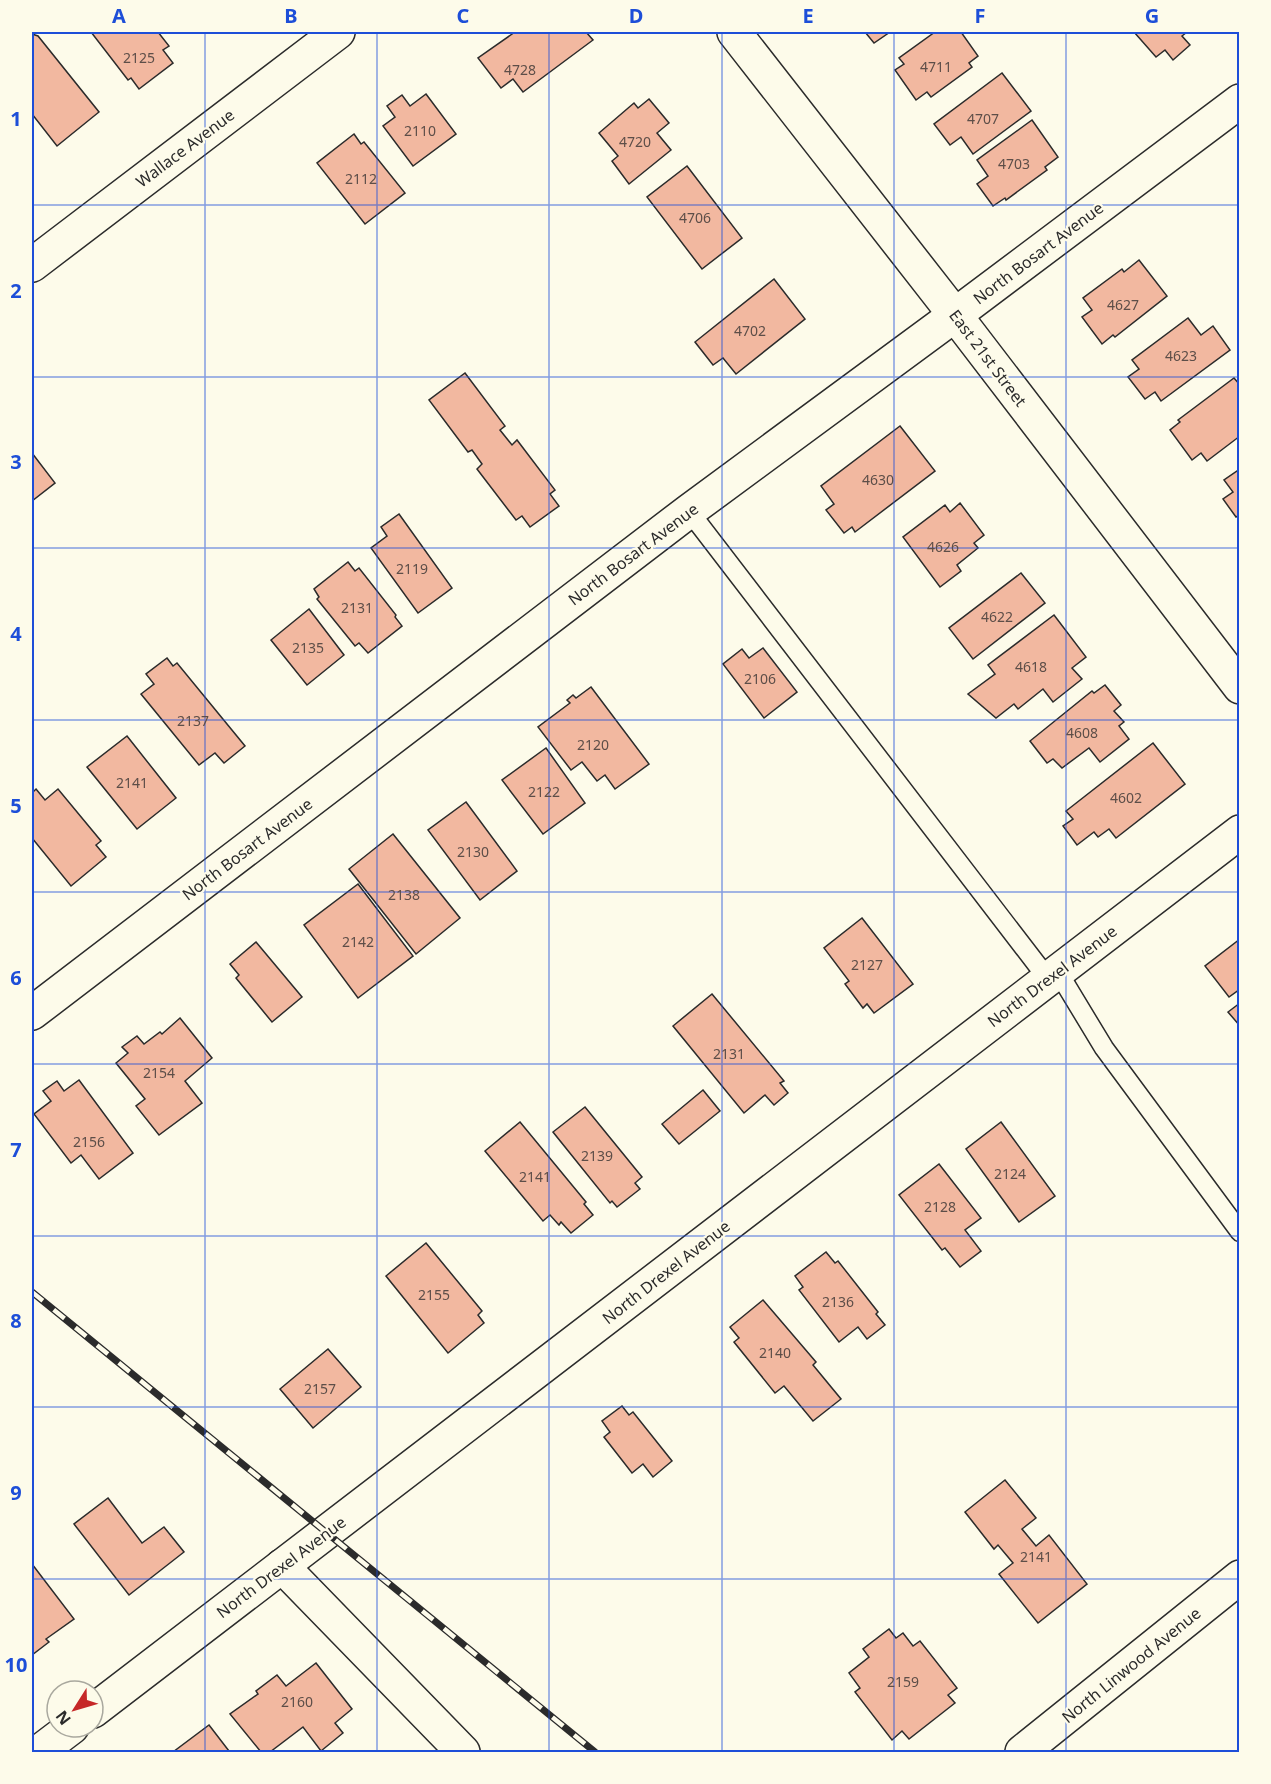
<svg xmlns="http://www.w3.org/2000/svg" width="1271" height="1784" font-family="'Noto Sans',sans-serif">
  <style>
    .building { fill: #f2b8a0; stroke: #2b2b2b; stroke-width: 1.5 }
    .lines { fill: none; stroke-linecap: round; stroke-linejoin: round }
    .service-casing { stroke: #2b2b2b; stroke-width: 21 }
    .minor-casing { stroke: #2b2b2b; stroke-width: 36 }
    .tertiary-casing { stroke: #2b2b2b; stroke-width: 36 }
    .secondary-casing { stroke: #2b2b2b; stroke-width: 36 }
    .service { stroke: #fdfbea; stroke-width: 18 }
    .minor { stroke: #fdfbea; stroke-width: 33 }
    .tertiary { stroke: #fdfbea; stroke-width: 33 }
    .secondary { stroke: #fdfbea; stroke-width: 33 }
    .rail-casing { stroke: #2b2b2b; stroke-width: 7 }
    .rail { stroke: #fdfbea; stroke-width: 4.5; stroke-dasharray: 14; stroke-linecap: butt }
    .grid { fill: none; stroke: #1d4ed8; stroke-width: 1.5; stroke-opacity: 0.55 }
    .labels { text-anchor: middle; dominant-baseline: central; stroke-width: 4.5; stroke-linejoin: round; paint-order: stroke }
    .number-label { font-size: 14px; fill: #5d4e48 }
    .street-label { font-size: 16px; fill: #2b2b2b; stroke: #fdfbea }
    .neatline { fill: none; stroke: #1d4ed8; stroke-width: 2 }
    .grid-label { font-size: 20px; text-anchor: middle; font-weight: bold; fill: #1d4ed8 }
  </style>
  <rect width="100%" height="100%" fill="#fdfbea"/>
  <g class="building">
    <path d="M91,32h67l11,14 -6,4 10,13 -34,26 -8,-11 -3,2z"/>
    <path d="M515,32h71l7,8 -70,52 -10,-13 -12,9 -23,-30z"/>
    <path d="M865,32h25l-16,11z"/>
    <path d="M935,32h26l17,24 -9,7 3,4 -41,30 -4,-5 -11,8 -21,-30 9,-6 -5,-6z"/>
    <path d="M1134,32h53l-5,4 8,9 -17,15 -8,-10 -9,7z"/>
    <path d="M32,34l6,2 61,76 -42,34 -25,-32z"/>
    <path d="M1002,73l29,38 -58,43 -12,-17 -11,8 -16,-21z"/>
    <path d="M426,94l30,40 -43,32 -30,-40 12,-9 -8,-11 15,-11 8,11z"/>
    <path d="M649,99l20,24 -12,10 14,17 -42,34 -17,-23 6,-5 -19,-23 35,-30 4,5z"/>
    <path d="M1032,120l26,37 -13,10 2,3 -41,30 -1,-2 -12,8 -16,-22 11,-8 -11,-16z"/>
    <path d="M354,134l7,10 3,-2 41,51 -40,31 -48,-61z"/>
    <path d="M687,166l55,72 -40,31 -55,-72z"/>
    <path d="M1139,260l28,36 -52,41 -2,-2 -11,9 -20,-27 10,-7 -9,-12 39,-29 2,3z"/>
    <path d="M774,279l31,40 -69,55 -13,-16 -10,7 -18,-23z"/>
    <path d="M1188,318l13,17 12,-9 17,24 -69,51 -6,-9 -10,7 -17,-22 11,-8 -7,-9z"/>
    <path d="M465,373l40,53 -5,4 12,15 5,-5 38,50 -5,4 9,12 -29,21 -8,-11 -6,4 -39,-51 5,-5 -10,-14 -4,2 -39,-52z"/>
    <path d="M1234,378l6,7v51l-33,25 -6,-8 -9,7 -22,-30 10,-8 -2,-2z"/>
    <path d="M900,426l35,45 -80,61 -3,-5 -8,6 -18,-23 8,-6 -13,-18z"/>
    <path d="M32,453l23,30 -23,18z"/>
    <path d="M1240,469v46l-4,2 -13,-18 10,-7 -9,-12z"/>
    <path d="M960,503l24,32 -10,8 4,5 -21,17 4,6 -21,16 -37,-50 42,-32 5,7z"/>
    <path d="M399,514l53,74 -34,25 -47,-65 16,-12 -6,-9z"/>
    <path d="M348,562l7,9 4,-3 37,47 -1,2 7,9 -34,27 -9,-10 -4,3 -38,-47 2,-2 -5,-8z"/>
    <path d="M1021,573l24,30 -72,56 -24,-31z"/>
    <path d="M309,609l35,46 -37,30 -36,-45z"/>
    <path d="M1054,615l32,42 -14,11 10,11 -29,23 -10,-13 -25,20 -4,-5 -18,14 -28,-24 27,-20 -7,-9z"/>
    <path d="M763,648l34,44 -33,26 -41,-54 19,-15 7,9z"/>
    <path d="M167,658l6,8 4,-3 68,83 -21,17 -9,-10 -16,12 -58,-71 13,-10 -8,-10z"/>
    <path d="M1105,685l16,20 -7,6 10,11 -5,4 10,13 -29,23 -11,-14 -27,20 -9,-9 -6,4 -17,-22 62,-50 2,2z"/>
    <path d="M591,687l58,77 -34,25 -10,-14 -8,6 -15,-19 -11,8 -33,-43 32,-24 -3,-3 6,-5 3,3z"/>
    <path d="M127,736l49,62 -39,31 -50,-62z"/>
    <path d="M1153,743l32,41 -69,54 -7,-9 -11,8 -4,-5 -17,13 -14,-19 10,-7 -7,-8z"/>
    <path d="M546,748l39,55 -42,31 -41,-54z"/>
    <path d="M36,789l9,11 13,-11 43,52 -5,4 10,12 -35,29 -39,-48v-45z"/>
    <path d="M466,802l51,69 -37,29 -52,-70z"/>
    <path d="M393,834l67,84 -44,36 -67,-85z"/>
    <path d="M358,884l55,72 -55,42 -54,-73z"/>
    <path d="M862,918l51,66 -39,29 -7,-9 -4,4 -18,-24 4,-3 -25,-33z"/>
    <path d="M1240,939v50l-11,8 -24,-31z"/>
    <path d="M256,942l46,55 -30,25 -36,-44 3,-3 -9,-11z"/>
    <path d="M712,994l72,87 -4,2 8,10 -14,12 -9,-10 -21,18 -71,-87z"/>
    <path d="M1240,1003v23l-12,-14z"/>
    <path d="M180,1018l32,40 -27,23 17,22 -43,32 -23,-29 9,-7 -29,-36 12,-10 -6,-6 15,-11 7,8 16,-12 2,2z"/>
    <path d="M79,1080l54,73 -34,26 -18,-24 -10,8 -37,-49 17,-13 -8,-10 14,-10 7,10z"/>
    <path d="M703,1090l17,21 -41,33 -17,-20z"/>
    <path d="M585,1107l57,70 -7,6 5,6 -23,18 -5,-6 -2,2 -57,-71z"/>
    <path d="M520,1122l66,80 -2,2 9,11 -22,18 -10,-11 -2,3 -9,-10 -7,6 -58,-70z"/>
    <path d="M1001,1122l54,74 -36,26 -53,-73z"/>
    <path d="M939,1164l42,54 -16,12 16,21 -21,16 -15,-19 -3,2 -43,-55z"/>
    <path d="M426,1243l56,68 -4,4 6,8 -36,30 -62,-77z"/>
    <path d="M826,1252l9,11 3,-2 40,51 -2,2 9,11 -18,14 -9,-12 -19,15 -40,-52 4,-3 -8,-11z"/>
    <path d="M763,1300l53,62 -3,3 28,34 -28,22 -29,-35 -9,7 -41,-51 5,-4 -9,-11z"/>
    <path d="M328,1349l33,38 -48,41 -33,-39z"/>
    <path d="M622,1406l7,9 4,-3 39,49 -19,16 -10,-13 -11,9 -28,-36 6,-5 -8,-11z"/>
    <path d="M1005,1480l31,38 -14,11 14,17 13,-11 38,49 -49,39 -39,-49 14,-11 -15,-18 -4,4 -29,-37z"/>
    <path d="M108,1498l34,45 22,-16 20,25 -55,43 -55,-71z"/>
    <path d="M32,1564l42,55 -28,20 3,3 -17,13z"/>
    <path d="M889,1629l7,9 7,-5 10,13 7,-5 37,47 -9,7 7,8 -46,36 -7,-8 -10,9 -37,-48 5,-4 -11,-15 20,-16 -6,-8z"/>
    <path d="M316,1663l36,46 -17,14 8,10 -22,18 -18,-24 -33,25h-9l-31,-38 28,-20 -2,-3 21,-16 9,11z"/>
    <path d="M209,1725l20,26 -2,1h-54z"/>
  </g>
  <g class="lines">
    <defs>
      <g id="service">
        <path d="M689,511l359,468"/>
        <path d="M1058,972l46,76 136,184"/>
      </g>
      <g id="minor">
        <path d="M32,265l306,-233"/>
        <path d="M32,1013l657,-502 266,-196"/>
        <path d="M282,1566l181,186"/>
        <path d="M93,1711l1147,-879"/>
        <path d="M39,1752l33,-25"/>
        <path d="M1022,1752l218,-175"/>
      </g>
      <path id="tertiary" d="M955,315l285,-214"/>
      <path id="secondary" d="M734,32l221,283 285,372"/>
    </defs>
    <use href="#service" class="service-casing"/>
    <use href="#minor" class="minor-casing"/>
    <use href="#tertiary" class="tertiary-casing"/>
    <use href="#secondary" class="secondary-casing"/>
    <use href="#service" class="service"/>
    <use href="#minor" class="minor"/>
    <use href="#tertiary" class="tertiary"/>
    <use href="#secondary" class="secondary"/>
    <defs>
      <path id="rail" d="M32,1292l563,460"/>
    </defs>
    <use href="#rail" class="rail-casing"/>
    <use href="#rail" class="rail"/>
  </g>
  <path class="grid" d="M205,32v1720M377,32v1720M549,32v1720M722,32v1720M894,32v1720M1066,32v1720M32,205h1208M32,377h1208M32,548h1208M32,720h1208M32,892h1208M32,1064h1208M32,1236h1208M32,1407h1208M32,1579h1208"/>
  <g class="labels">
    <g class="number-label">
      <text x="139" y="57">2125</text>
      <text x="936" y="66">4711</text>
      <text x="520" y="69">4728</text>
      <text x="983" y="118">4707</text>
      <text x="420" y="130">2110</text>
      <text x="635" y="141">4720</text>
      <text x="1014" y="163">4703</text>
      <text x="361" y="178">2112</text>
      <text x="695" y="217">4706</text>
      <text x="1123" y="304">4627</text>
      <text x="750" y="330">4702</text>
      <text x="1181" y="355">4623</text>
      <text x="878" y="479">4630</text>
      <text x="943" y="546">4626</text>
      <text x="412" y="568">2119</text>
      <text x="357" y="607">2131</text>
      <text x="997" y="616">4622</text>
      <text x="308" y="647">2135</text>
      <text x="1031" y="666">4618</text>
      <text x="760" y="678">2106</text>
      <text x="193" y="720">2137</text>
      <text x="1082" y="732">4608</text>
      <text x="593" y="744">2120</text>
      <text x="132" y="782">2141</text>
      <text x="544" y="791">2122</text>
      <text x="1126" y="797">4602</text>
      <text x="473" y="851">2130</text>
      <text x="404" y="894">2138</text>
      <text x="358" y="941">2142</text>
      <text x="867" y="964">2127</text>
      <text x="729" y="1053">2131</text>
      <text x="159" y="1072">2154</text>
      <text x="89" y="1141">2156</text>
      <text x="597" y="1155">2139</text>
      <text x="1010" y="1173">2124</text>
      <text x="535" y="1176">2141</text>
      <text x="940" y="1206">2128</text>
      <text x="434" y="1294">2155</text>
      <text x="838" y="1301">2136</text>
      <text x="775" y="1352">2140</text>
      <text x="320" y="1388">2157</text>
      <text x="1036" y="1556">2141</text>
      <text x="903" y="1681">2159</text>
      <text x="297" y="1701">2160</text>
    </g>
    <g class="street-label">
      <text transform="translate(185 148) rotate(-37)">Wallace Avenue</text>
      <text transform="translate(1038 253) rotate(-37)">North Bosart Avenue</text>
      <text transform="translate(988 358) rotate(53)">East 21st Street</text>
      <text transform="translate(633 554) rotate(-37)">North Bosart Avenue</text>
      <text transform="translate(247 849) rotate(-37)">North Bosart Avenue</text>
      <text transform="translate(1052 976) rotate(-37)">North Drexel Avenue</text>
      <text transform="translate(666 1272) rotate(-38)">North Drexel Avenue</text>
      <text transform="translate(281 1567) rotate(-37)">North Drexel Avenue</text>
      <text transform="translate(1131 1665) rotate(-39)">North Linwood Avenue</text>
    </g>
  </g>
  <rect width="1271" height="1784" fill="none" stroke="#fdfbea" stroke-width="66"/>
  <g transform="translate(75 1709) rotate(233)"><circle r="28" fill="#fdfbea" stroke="#a9a89e" stroke-width="1.5"/>
  <path d="M0-4.5L10 22L0 15L-10 22Z" fill="#c62828"/>
  <text y="-9" font-size="16" font-weight="bold" text-anchor="middle" fill="#2b2b2b">N</text>
  </g>
  <rect x="33" y="33" width="1205" height="1718" class="neatline"/>
  <g class="grid-label">
    <text x="119" y="23">A</text>
    <text x="291" y="23">B</text>
    <text x="463" y="23">C</text>
    <text x="636" y="23">D</text>
    <text x="808" y="23">E</text>
    <text x="980" y="23">F</text>
    <text x="1152" y="23">G</text>
    <text x="16" y="126">1</text>
    <text x="16" y="298">2</text>
    <text x="16" y="469">3</text>
    <text x="16" y="641">4</text>
    <text x="16" y="813">5</text>
    <text x="16" y="985">6</text>
    <text x="16" y="1157">7</text>
    <text x="16" y="1328">8</text>
    <text x="16" y="1500">9</text>
    <text x="16" y="1672">10</text>
  </g>
</svg>
